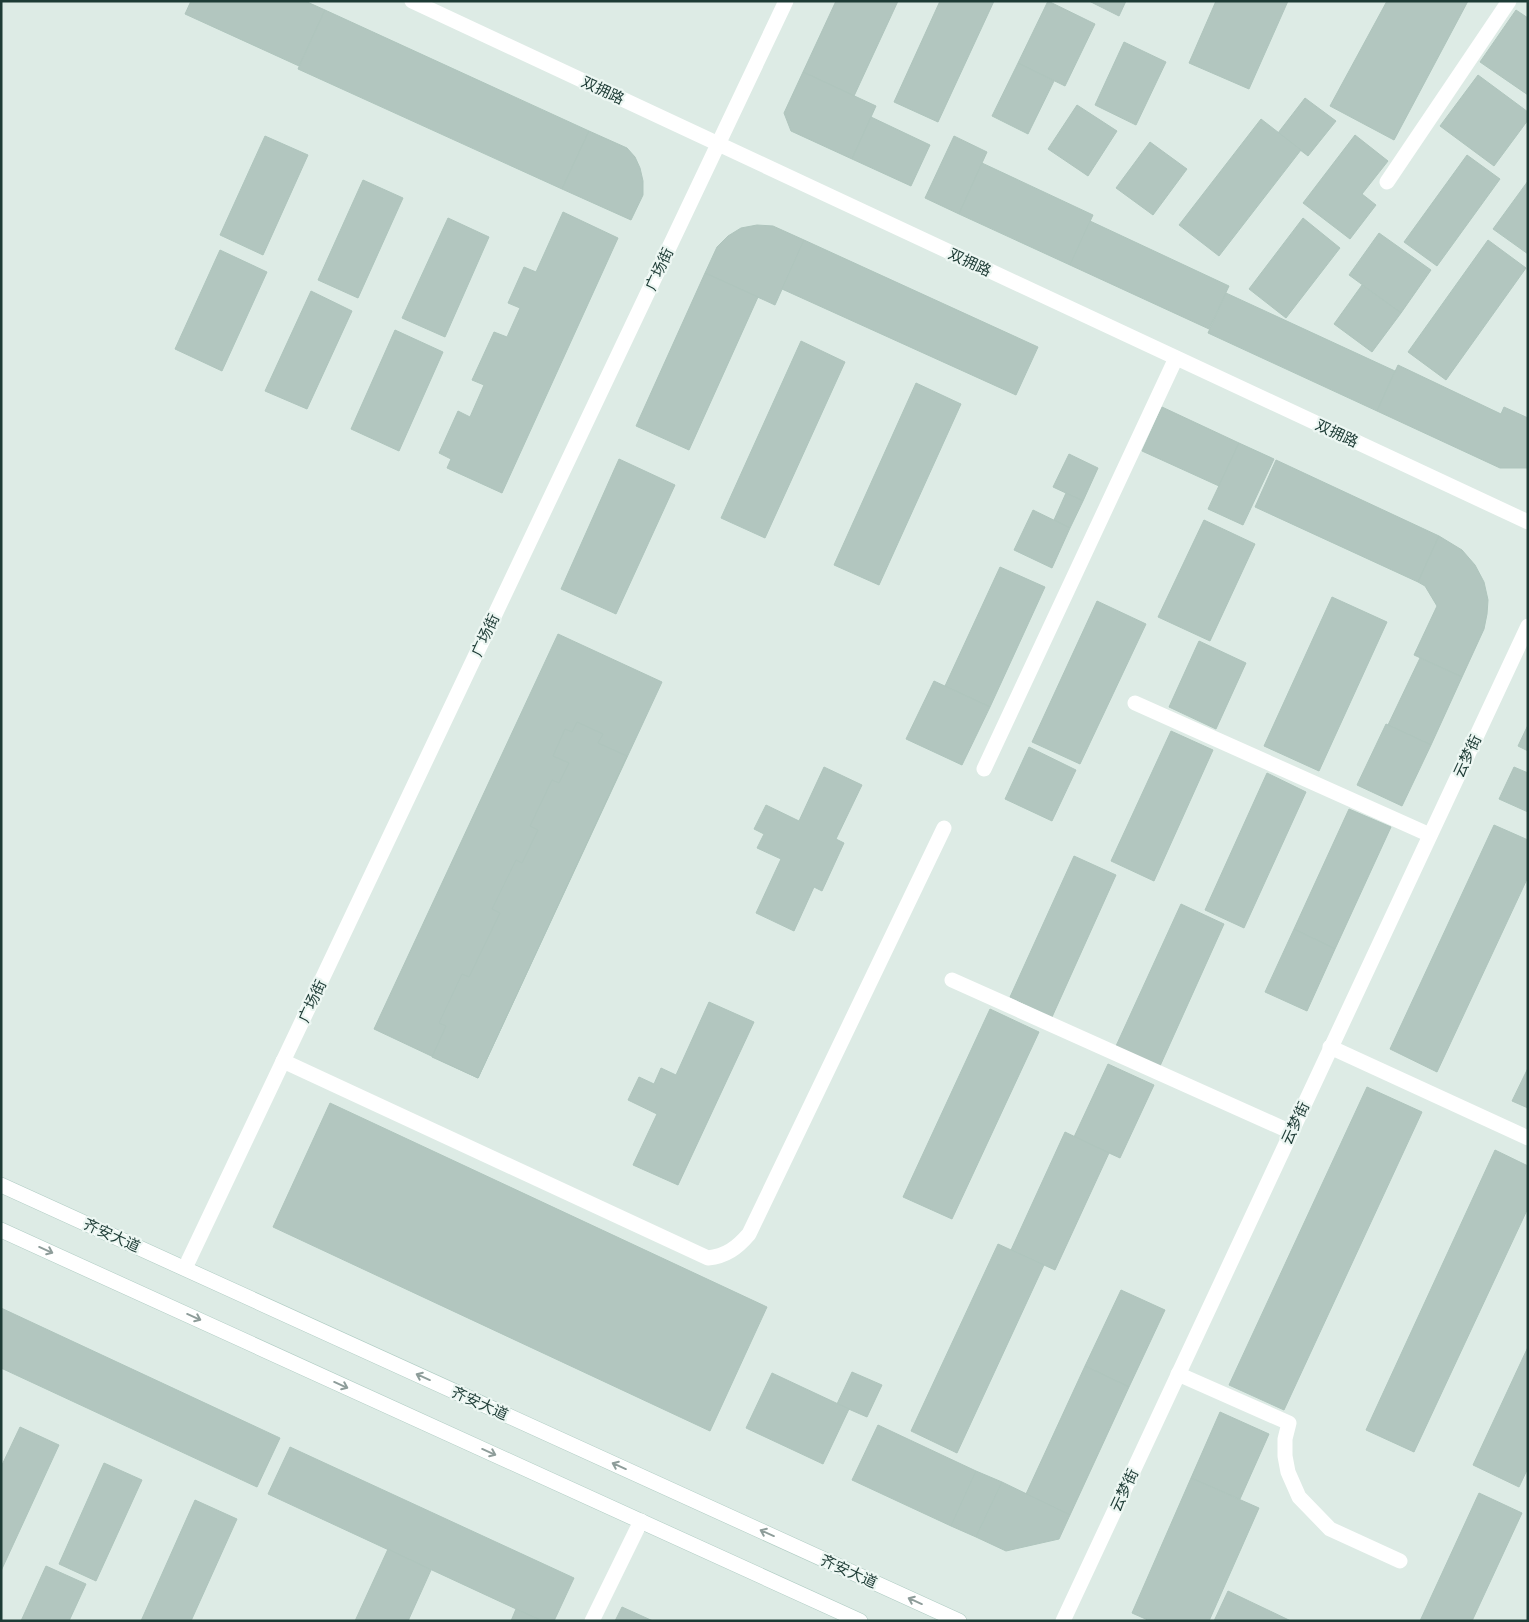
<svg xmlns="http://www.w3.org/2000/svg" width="1529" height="1622" font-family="Mulish,'Noto Sans SC',sans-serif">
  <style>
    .building { fill: #b2c6bf; stroke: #afc5bd }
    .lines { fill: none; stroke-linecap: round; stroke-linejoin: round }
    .secondary-casing { stroke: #afccc3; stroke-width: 16 }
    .service { stroke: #fff; stroke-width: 15 }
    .tertiary { stroke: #fff; stroke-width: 15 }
    .secondary { stroke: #fff; stroke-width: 15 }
    .oneway { stroke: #8e9d9a }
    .labels { text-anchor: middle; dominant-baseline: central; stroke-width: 4.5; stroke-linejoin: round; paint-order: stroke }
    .street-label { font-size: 15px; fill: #1d3b35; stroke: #edf7f3 }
  </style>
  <rect width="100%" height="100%" fill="#ddebe5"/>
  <g class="building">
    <path d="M191,1h114l20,9 -26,56 -114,-52z"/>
    <path d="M836,1h62l-44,95 -51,-24z"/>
    <path d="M940,1h54l-56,121 -44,-20z"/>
    <path d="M1048,1l47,23 -30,62 -47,-23z"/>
    <path d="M1089,1h37l-7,15z"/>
    <path d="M1216,1h72l-39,88 -60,-26z"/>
    <path d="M1387,1h81l-74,139 -64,-34z"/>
    <path d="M325,10l264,121 -27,58 -264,-120z"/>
    <path d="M1516,10l12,8v77l-48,-33z"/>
    <path d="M1124,42l42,20 -30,63 -41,-20z"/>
    <path d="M1018,63l36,18 -26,53 -36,-18z"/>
    <path d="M803,72l73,34 -24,53 -61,-28 -7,-18z"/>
    <path d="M1478,75l50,37v8l-34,46 -54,-40z"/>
    <path d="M1305,98l31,23 -28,35 -30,-23z"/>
    <path d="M1077,105l40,26 -29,45 -40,-27z"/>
    <path d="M871,117l59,28 -19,41 -59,-27z"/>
    <path d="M1261,119l40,31 -82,106 -40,-31z"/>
    <path d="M589,131l38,17 8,9 5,11 3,13v14l-12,25 -69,-31z"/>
    <path d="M1355,135l33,26 -26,33 14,11 -26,34 -47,-36z"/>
    <path d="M265,136l43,19 -45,100 -43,-20z"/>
    <path d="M954,136l33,16 -28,62 -34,-16z"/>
    <path d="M1150,142l37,27 -34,46 -37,-27z"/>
    <path d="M1467,155l33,24 -63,87 -33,-24z"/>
    <path d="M982,163l111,52 -23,50 -111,-51z"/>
    <path d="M363,180l40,18 -45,100 -40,-18z"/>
    <path d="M1528,181v73l-35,-25z"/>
    <path d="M563,212l55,26 -116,255 -55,-25 4,-9 -12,-6 19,-42 12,6 14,-32 -12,-5 22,-48 13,5 13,-29 -12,-5 16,-36 12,5z"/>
    <path d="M448,218l41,19 -44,100 -43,-19z"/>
    <path d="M1303,218l37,30 -54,70 -37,-29z"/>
    <path d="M1090,221l139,65 -20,43 -139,-64z"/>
    <path d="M757,225l16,1 31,14 -29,65 -70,-32 12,-26 11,-11 13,-8z"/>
    <path d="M1379,233l52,37 -30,43 -52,-38z"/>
    <path d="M804,240l234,107 -22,48 -234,-106z"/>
    <path d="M1488,240l38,28 -80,112 -38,-28z"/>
    <path d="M220,250l47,22 -45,99 -47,-22z"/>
    <path d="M705,273l53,24 -69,153 -53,-24z"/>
    <path d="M1362,285l39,28 -29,39 -38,-28z"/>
    <path d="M311,291l41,20 -45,98 -42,-18z"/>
    <path d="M1226,293l169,78 -18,40 -169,-78z"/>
    <path d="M395,330l48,22 -44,99 -48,-22z"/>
    <path d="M801,341l44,21 -80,176 -44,-20z"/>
    <path d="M1398,365l103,49 3,-7 24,11v50h-28l-123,-57z"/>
    <path d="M916,383l45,21 -82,181 -45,-20z"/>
    <path d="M1162,407l77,36 -20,43 -77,-35z"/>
    <path d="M1239,443l35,16 -31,66 -35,-16z"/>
    <path d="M1069,454l29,14 -15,33 -30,-14z"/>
    <path d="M619,459l56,26 -59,129 -55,-25z"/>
    <path d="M1276,460l163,76 -21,46 -163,-75z"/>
    <path d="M1066,493l17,8 -13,27 -16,-8z"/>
    <path d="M1033,510l37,18 -18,40 -38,-18z"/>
    <path d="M1204,520l51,24 -45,97 -52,-24z"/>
    <path d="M1439,536l23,14 13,15 9,17 4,18 -1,14 -3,15 -22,48 -48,-22 23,-49 -12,-20 -7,-4z"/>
    <path d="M1000,567l45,20 -55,120 -45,-21z"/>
    <path d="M1332,597l55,25 -68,149 -55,-25z"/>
    <path d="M1097,601l49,23 -66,140 -48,-22z"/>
    <path d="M558,634l104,48 -184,396 -104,-49z"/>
    <path d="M1199,641l47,22 -30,66 -47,-22z"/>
    <path d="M1420,658l42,19 -31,68 -43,-20z"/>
    <path d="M934,681l56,26 -28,58 -56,-26z"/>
    <path d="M577,722l26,12 -5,9 29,13 -149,322 -46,-21 14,-31 -7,-3 23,-49 7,3 31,-64 -8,-4 24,-49 6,3 16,-33 -8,-4 22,-46 7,3 10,-20 -16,-7 12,-27 7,3z"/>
    <path d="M1386,724l45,21 -29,61 -45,-21z"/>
    <path d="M1528,725v26l-10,-5z"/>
    <path d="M1171,731l42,19 -59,131 -43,-20z"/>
    <path d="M1029,747l47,23 -24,51 -47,-22z"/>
    <path d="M824,767l38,18 -26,54 8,4 -22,48 -8,-4 -20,44 -38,-18 25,-54 -24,-11 7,-14 -10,-5 12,-24 33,16z"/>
    <path d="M1514,767l14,6v39l-29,-13z"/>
    <path d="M1267,773l39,19 -62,136 -39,-18z"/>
    <path d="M1349,809l42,18 -56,122 -41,-20z"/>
    <path d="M1494,825l34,15v37l-91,195 -47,-23z"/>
    <path d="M1074,856l42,19 -64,142 -42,-20z"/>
    <path d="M1181,904l43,20 -64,142 -44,-20z"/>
    <path d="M1294,929l41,20 -28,62 -42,-19z"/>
    <path d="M709,1002l45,20 -76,163 -45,-20 24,-51 -29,-14 11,-23 15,7 7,-16 15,7z"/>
    <path d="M990,1009l49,23 -87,187 -49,-22z"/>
    <path d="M1108,1064l46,21 -34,73 -46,-21z"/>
    <path d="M1528,1068v40l-16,-7z"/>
    <path d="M1367,1087l55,25 -138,298 -55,-25z"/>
    <path d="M330,1103l437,204 -57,124 -437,-204z"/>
    <path d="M1065,1132l44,21 -54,117 -44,-20z"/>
    <path d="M1495,1150l33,16v42l-114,244 -48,-22z"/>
    <path d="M998,1244l46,21 -87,188 -46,-22z"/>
    <path d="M1121,1290l44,20 -36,77 -44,-21z"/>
    <path d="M1,1308l279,130 -23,49 -256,-119z"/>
    <path d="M1528,1347v121l-9,19 -46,-22z"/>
    <path d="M1085,1366l44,21 -59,128 -44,-21z"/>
    <path d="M852,1372l30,13 -15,32 -30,-13z"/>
    <path d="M772,1373l77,36 -26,55 -77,-36z"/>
    <path d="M1220,1412l49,22 -29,65 -49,-21z"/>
    <path d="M878,1425l98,46 -25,55 -99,-46z"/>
    <path d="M20,1427l39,18 -58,126v-104z"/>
    <path d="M290,1447l284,131 -20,43h-12l-274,-127z"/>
    <path d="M104,1463l38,17 -46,101 -37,-17z"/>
    <path d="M976,1471l26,11 -26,55 -25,-11z"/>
    <path d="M1191,1478l68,30 -50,113h-59l-18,-8z"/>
    <path d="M1002,1482l68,33 -11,24 -53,12 -30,-14z"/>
    <path d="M1479,1493l43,20 -50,108h-52z"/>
    <path d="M195,1500l42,19 -46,102h-50z"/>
    <path d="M388,1549l43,21 -23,51h-53z"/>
    <path d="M46,1566l40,18 -17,37h-48z"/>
    <path d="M1228,1591l63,30h-77z"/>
    <path d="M622,1607l31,14h-38z"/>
    <path d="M516,1609l26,12h-31z"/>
  </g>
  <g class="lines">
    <defs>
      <g id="secondary">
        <path d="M1,1185l958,436"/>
        <path d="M1,1230l859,391"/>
      </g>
    </defs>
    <use href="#secondary" class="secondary-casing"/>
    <g class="service">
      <path d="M1387,182l122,-181"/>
      <path d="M1135,703l295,132"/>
      <path d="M984,769l192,-411"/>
      <path d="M952,980l339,152"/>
      <path d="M1330,1047l198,91"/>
      <path d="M283,1061l425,197c18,-2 29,-10 41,-24l195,-406"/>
      <path d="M1178,1374l111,49 -4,16v17l3,16 11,25 31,32 70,32"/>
      <path d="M592,1621l49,-100"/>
    </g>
    <g class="tertiary">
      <path d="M412,1l1116,521"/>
      <path d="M185,1268l601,-1267"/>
      <path d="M1063,1621l465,-995"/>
    </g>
    <use href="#secondary" class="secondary"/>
  </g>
  <defs><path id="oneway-shaft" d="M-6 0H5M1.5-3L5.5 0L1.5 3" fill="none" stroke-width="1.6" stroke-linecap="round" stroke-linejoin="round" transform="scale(1.25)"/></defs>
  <g class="oneway">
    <use href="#oneway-shaft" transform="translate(46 1250) rotate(24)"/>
    <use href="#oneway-shaft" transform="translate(194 1317) rotate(24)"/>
    <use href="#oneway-shaft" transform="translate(423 1377) rotate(-156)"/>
    <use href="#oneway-shaft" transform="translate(341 1385) rotate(24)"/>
    <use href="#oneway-shaft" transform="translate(489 1452) rotate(24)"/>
    <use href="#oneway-shaft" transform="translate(619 1466) rotate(-156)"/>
    <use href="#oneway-shaft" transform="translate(767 1533) rotate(-156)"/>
    <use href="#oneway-shaft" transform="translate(915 1601) rotate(-156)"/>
  </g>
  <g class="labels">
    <g class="street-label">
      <text transform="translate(603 90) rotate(25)">双拥路</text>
      <text transform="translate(970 262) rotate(25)">双拥路</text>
      <text transform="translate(659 269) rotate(-65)">广场街</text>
      <text transform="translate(1337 433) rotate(25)">双拥路</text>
      <text transform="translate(485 635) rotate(-65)">广场街</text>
      <text transform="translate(1467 756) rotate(-65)">云梦街</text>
      <text transform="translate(312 1001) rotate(-65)">广场街</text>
      <text transform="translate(1295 1123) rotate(-65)">云梦街</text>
      <text transform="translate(112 1235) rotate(24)">齐安大道</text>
      <text transform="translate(480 1403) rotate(24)">齐安大道</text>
      <text transform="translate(1124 1490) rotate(-65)">云梦街</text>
      <text transform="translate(849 1571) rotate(24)">齐安大道</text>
    </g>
  </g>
  <rect width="1529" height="1622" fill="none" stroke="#1d3b35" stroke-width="5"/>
</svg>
